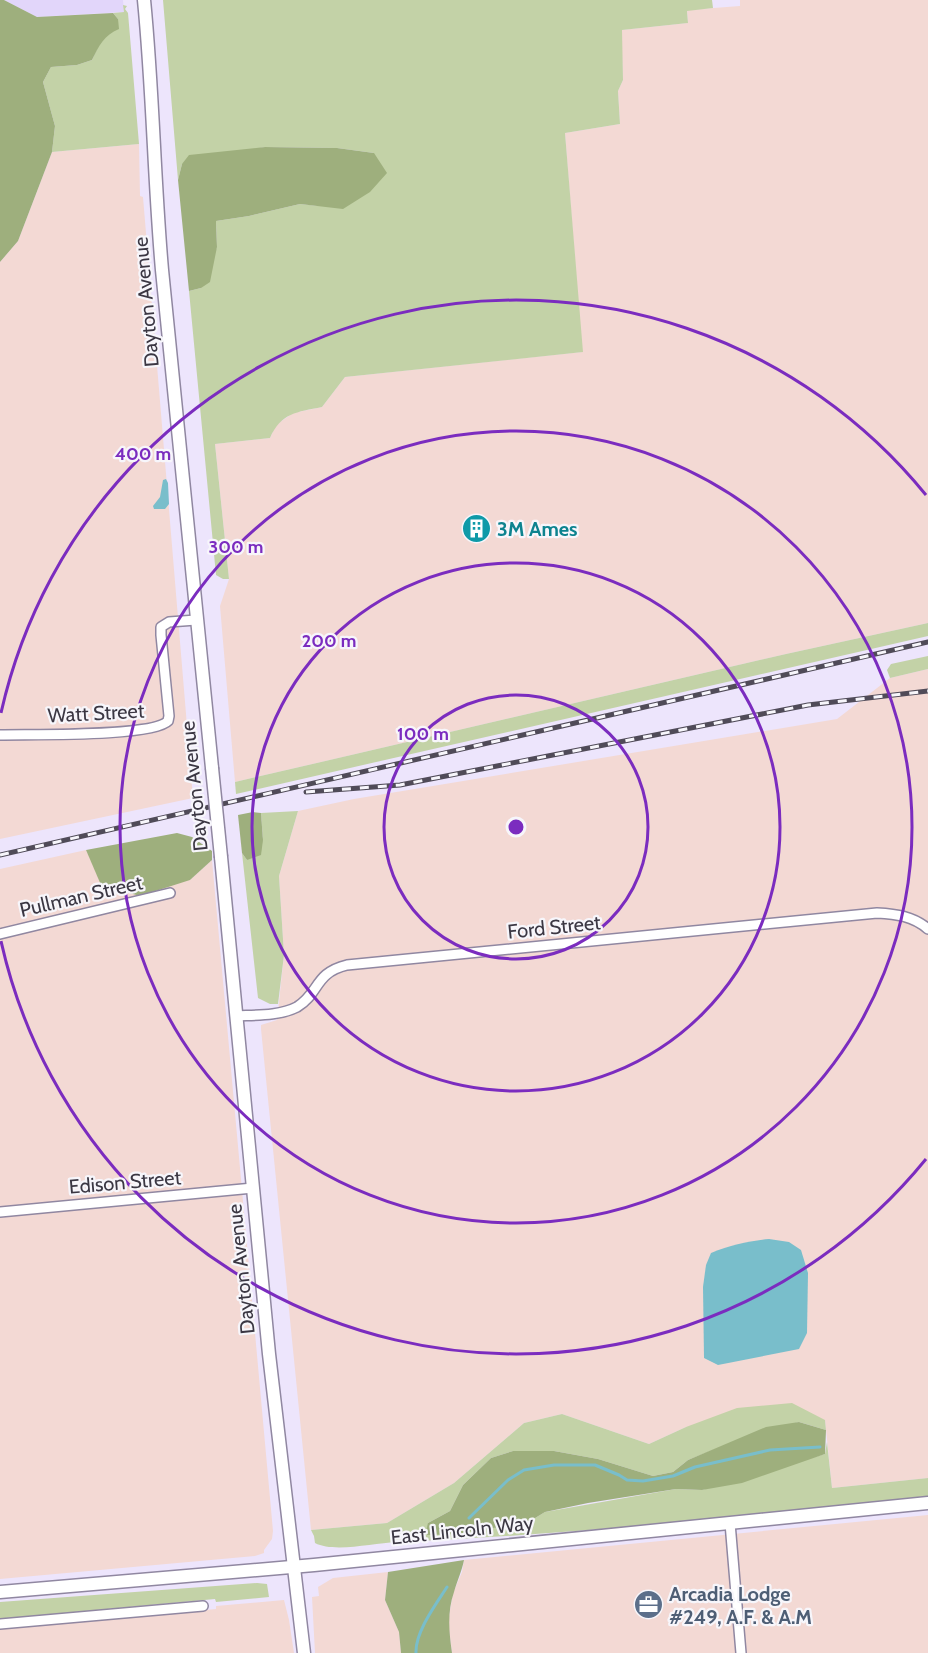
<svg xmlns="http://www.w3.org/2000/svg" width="928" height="1653" font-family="Cabin,sans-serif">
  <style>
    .industrial { fill: #f3d9d4 }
    .built { fill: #e2d6fa }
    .green { fill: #c3d2a7 }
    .forest { fill: #9eaf7d }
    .water { fill: #79becb }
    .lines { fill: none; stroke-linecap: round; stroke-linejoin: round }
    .stream { stroke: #79becb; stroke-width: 3 }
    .street-casing { stroke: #9087a1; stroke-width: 12 }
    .secondary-casing { stroke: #9087a1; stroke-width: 15 }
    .street { stroke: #fff; stroke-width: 9 }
    .secondary { stroke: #fff; stroke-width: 12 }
    .rail-casing { stroke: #504b58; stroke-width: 5 }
    .rail { stroke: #f7f6fb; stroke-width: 3; stroke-dasharray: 9; stroke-linecap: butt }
    .secondary-bridge-casing { stroke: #9087a1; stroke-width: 15; stroke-linecap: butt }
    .secondary-bridge { stroke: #fff; stroke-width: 12 }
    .ring { fill: none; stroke: #7b2cbf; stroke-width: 3 }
    .labels { text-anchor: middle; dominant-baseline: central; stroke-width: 4.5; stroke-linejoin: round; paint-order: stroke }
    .street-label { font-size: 20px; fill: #3b3743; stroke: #f7f6fb }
    .culture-label { font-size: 20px; font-weight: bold; fill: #0d838f; stroke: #f7f6fb; text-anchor: start }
    .service-label { font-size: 20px; font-weight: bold; fill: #4e5e75; stroke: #f7f6fb; text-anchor: start }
    .centre { fill: #7b2cbf; stroke: #f7f6fb; stroke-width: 3 }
    .ring-label { font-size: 18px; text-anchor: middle; font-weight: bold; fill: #7b2cbf; stroke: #f7f6fb; stroke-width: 4.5; stroke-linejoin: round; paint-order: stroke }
  </style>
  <rect width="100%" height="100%" fill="#ede5fc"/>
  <g class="industrial">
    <path d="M740,0h188v623l-142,31 -551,128 -15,-176 9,-27 -14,-135 55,-6 6,-13 17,-12 29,-6 23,-30 237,-25 -17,-219 55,-9 -2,-33 5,-11 -2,-50 67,-7 -1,-13 53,-4z"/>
    <path d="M139,144l1,52 3,1 50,601 -193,41v-577l18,-21 34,-89z"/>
    <path d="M928,669v809l-96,10 -7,-68 -139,7 -37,17 -87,-30 -38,9 -70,60 -67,40 -76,7 -50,-501v-4l16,-5 7,-65 -5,-79 19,-65 56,-12 483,-80 53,-41z"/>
    <path d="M86,850l6,11 98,19 22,-20 61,671 -1,8 -8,11v3l-9,3 -255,23v-710z"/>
    <path d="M928,1515v138h-476l-4,-31 5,-29 9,-21 2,-12z"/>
    <path d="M388,1572l-3,28 14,32 2,21h-86l-3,-56 7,-1 -1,-9 15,-9z"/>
    <path d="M284,1600l5,20 5,33h-294v-24l216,-20v-3z"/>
  </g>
  <path class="built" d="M4,0h119l1,12 -87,5z"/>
  <g class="green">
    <path d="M163,0h549l1,8 -26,3 1,12 -66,7 1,50 -5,11 2,33 -55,9 18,219 -238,25 -23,30c-25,5 -41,6 -52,31l-55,6 14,135h-6l-7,-4 -27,-284 12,-3 16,-41 -1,-26 33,-5 51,-12 19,2 55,-53 -37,-5 -72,-1 -83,17 -4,16z"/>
    <path d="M123,5l4,1 -2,3 3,4 11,131 -87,8 3,-26 -12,-44 8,-15 26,-2 15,-5 8,-17 18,-24 -5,-6 11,-1z"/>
    <path d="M928,623v13l-692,158 -1,-12 551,-128z"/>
    <path d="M928,656v13l-38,9 -3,-8 4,-6z"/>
    <path d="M298,811l-19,65 5,79 -6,49h-8l-12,-6 -16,-145 5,7 16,-20 -2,-27z"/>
    <path d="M792,1403l33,17 1,10 -27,-8 -76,24 -35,14 -15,12 -20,4 -55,-17 -44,-8h-41l-22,7 -28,27 -13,26 -22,12 31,11 19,-5 44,-3 23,-14 131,-23 26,1 123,-36 2,-12 5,46 96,-10v18c-177,19 -354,39 -532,46 -22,1 -62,11 -81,1l-1,-7 -3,-6 76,-7 67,-40 70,-60 38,-9 87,30 37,-17 51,-19z"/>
    <path d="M257,1583l10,1 2,13 -53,5 -1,-3 -215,20v-17z"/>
  </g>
  <g class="forest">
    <path d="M0,0h4l33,17 76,-4 5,6 1,10c-15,6 -20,17 -27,31l-15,5 -26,2 -8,15 12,44 -3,26 -34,89 -18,21z"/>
    <path d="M265,147l72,1 37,5 13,20 -17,19 -27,17 -43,-5 -51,12 -33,5 1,26 -7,35 -9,6 -12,3 -11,-111 4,-16 7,-9z"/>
    <path d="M253,812l8,1 2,27 -2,15 -14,5 -5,-7 -4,-38z"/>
    <path d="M177,833l15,4 20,14v9l-22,20 -50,16 -39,-11 -15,-35z"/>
    <path d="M799,1422l27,8 -1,24 -83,29 -40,7 -26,-1 -88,14 -43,9 -23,14 -44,3 -19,5 -34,1 3,-12 22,-12 13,-26 28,-27 22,-7h41l44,8 55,17 20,-4 15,-12 78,-33z"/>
    <path d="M464,1560c-2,11 -7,21 -10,32 -7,20 -5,40 -2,61h-51l-2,-21 -14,-32 3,-28z"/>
  </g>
  <g class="water">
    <path d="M166,479l2,4 1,21 -4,5h-11l-1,-3 7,-9 3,-17z"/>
    <path d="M769,1239l20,3 12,8 7,23 -1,60 -8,16 -81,16 -14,-7 -1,-71 3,-22 5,-12c20,-8 38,-12 58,-14z"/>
  </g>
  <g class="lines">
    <g class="stream">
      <path d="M469,1518l39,-38 16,-10 30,-5h41l24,10 8,5 16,1 30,-5 22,-9 75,-17 50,-3"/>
      <path d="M416,1653c-1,-21 20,-49 31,-66"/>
    </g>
    <defs>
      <g id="street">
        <path d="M0,735c28,-1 153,2 168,-14l1,-5 -8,-81v-8l8,-5 27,-2"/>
        <path d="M0,934l170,-41"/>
        <path d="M236,1016c18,-1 44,0 61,-9 23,-14 17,-34 50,-42l530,-52c19,1 36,3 51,16"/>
        <path d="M0,1212l253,-24"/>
        <path d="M730,1523l11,130"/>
        <path d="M0,1624l203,-18"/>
      </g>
      <g id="secondary">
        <path d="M144,0c9,90 10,180 18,270l50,498"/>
        <path d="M221,857l48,497 35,299"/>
        <path d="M0,1592l314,-27 614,-62"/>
      </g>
    </defs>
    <use href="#street" class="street-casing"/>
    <use href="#secondary" class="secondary-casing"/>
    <use href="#street" class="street"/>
    <use href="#secondary" class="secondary"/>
    <defs>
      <g id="rail">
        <path d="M306,792l94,-7 408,-80 120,-14"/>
        <path d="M0,855l928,-213"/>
      </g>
    </defs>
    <use href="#rail" class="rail-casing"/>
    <use href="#rail" class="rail"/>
    <defs>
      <path id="secondary-bridge" d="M212,768l9,89"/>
    </defs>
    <use href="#secondary-bridge" class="secondary-bridge-casing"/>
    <use href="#secondary-bridge" class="secondary-bridge"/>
  </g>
  <g class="ring">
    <circle cx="516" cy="827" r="132"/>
    <circle cx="516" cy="827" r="264"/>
    <circle cx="516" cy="827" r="396"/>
    <path d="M926 1159A528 528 0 0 1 1 941M1 713A528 528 0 0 1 926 495"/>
  </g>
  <defs>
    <symbol id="building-disc" viewBox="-11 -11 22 22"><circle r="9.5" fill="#0f9aa8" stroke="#f7f6fb"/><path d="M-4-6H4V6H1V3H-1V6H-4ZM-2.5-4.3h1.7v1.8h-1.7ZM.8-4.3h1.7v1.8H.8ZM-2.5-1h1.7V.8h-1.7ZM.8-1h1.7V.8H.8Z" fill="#fff"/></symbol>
    <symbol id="office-disc" viewBox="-11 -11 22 22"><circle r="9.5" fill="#5c6f8a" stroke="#f7f6fb"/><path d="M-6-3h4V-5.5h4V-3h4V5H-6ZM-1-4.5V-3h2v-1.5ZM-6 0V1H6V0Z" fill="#fff"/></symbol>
  </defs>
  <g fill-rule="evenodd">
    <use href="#building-disc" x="460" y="512" width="33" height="33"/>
    <use href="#office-disc" x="632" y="1588" width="33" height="33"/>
  </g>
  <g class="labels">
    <g class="street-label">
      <text transform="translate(146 302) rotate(-95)">Dayton Avenue</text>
      <text transform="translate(96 713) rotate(-3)">Watt Street</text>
      <text transform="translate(194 786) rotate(-96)">Dayton Avenue</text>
      <text transform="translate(81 896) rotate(-13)">Pullman Street</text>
      <text transform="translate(554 927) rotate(-6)">Ford Street</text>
      <text transform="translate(125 1182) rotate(-5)">Edison Street</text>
      <text transform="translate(241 1269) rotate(-96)">Dayton Avenue</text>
      <text transform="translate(462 1530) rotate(-6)">East Lincoln Way</text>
    </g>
    <g class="culture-label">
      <text x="497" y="529">3M Ames</text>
    </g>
    <g class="service-label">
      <text x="669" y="1594">Arcadia Lodge<tspan x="669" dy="23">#249, A.F. &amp; A.M</tspan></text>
    </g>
  </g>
  <circle cx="516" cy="827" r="9" class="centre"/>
  <g class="ring-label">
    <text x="143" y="460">400 m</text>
    <text x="236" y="553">300 m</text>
    <text x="329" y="647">200 m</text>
    <text x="423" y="740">100 m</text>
  </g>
</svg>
